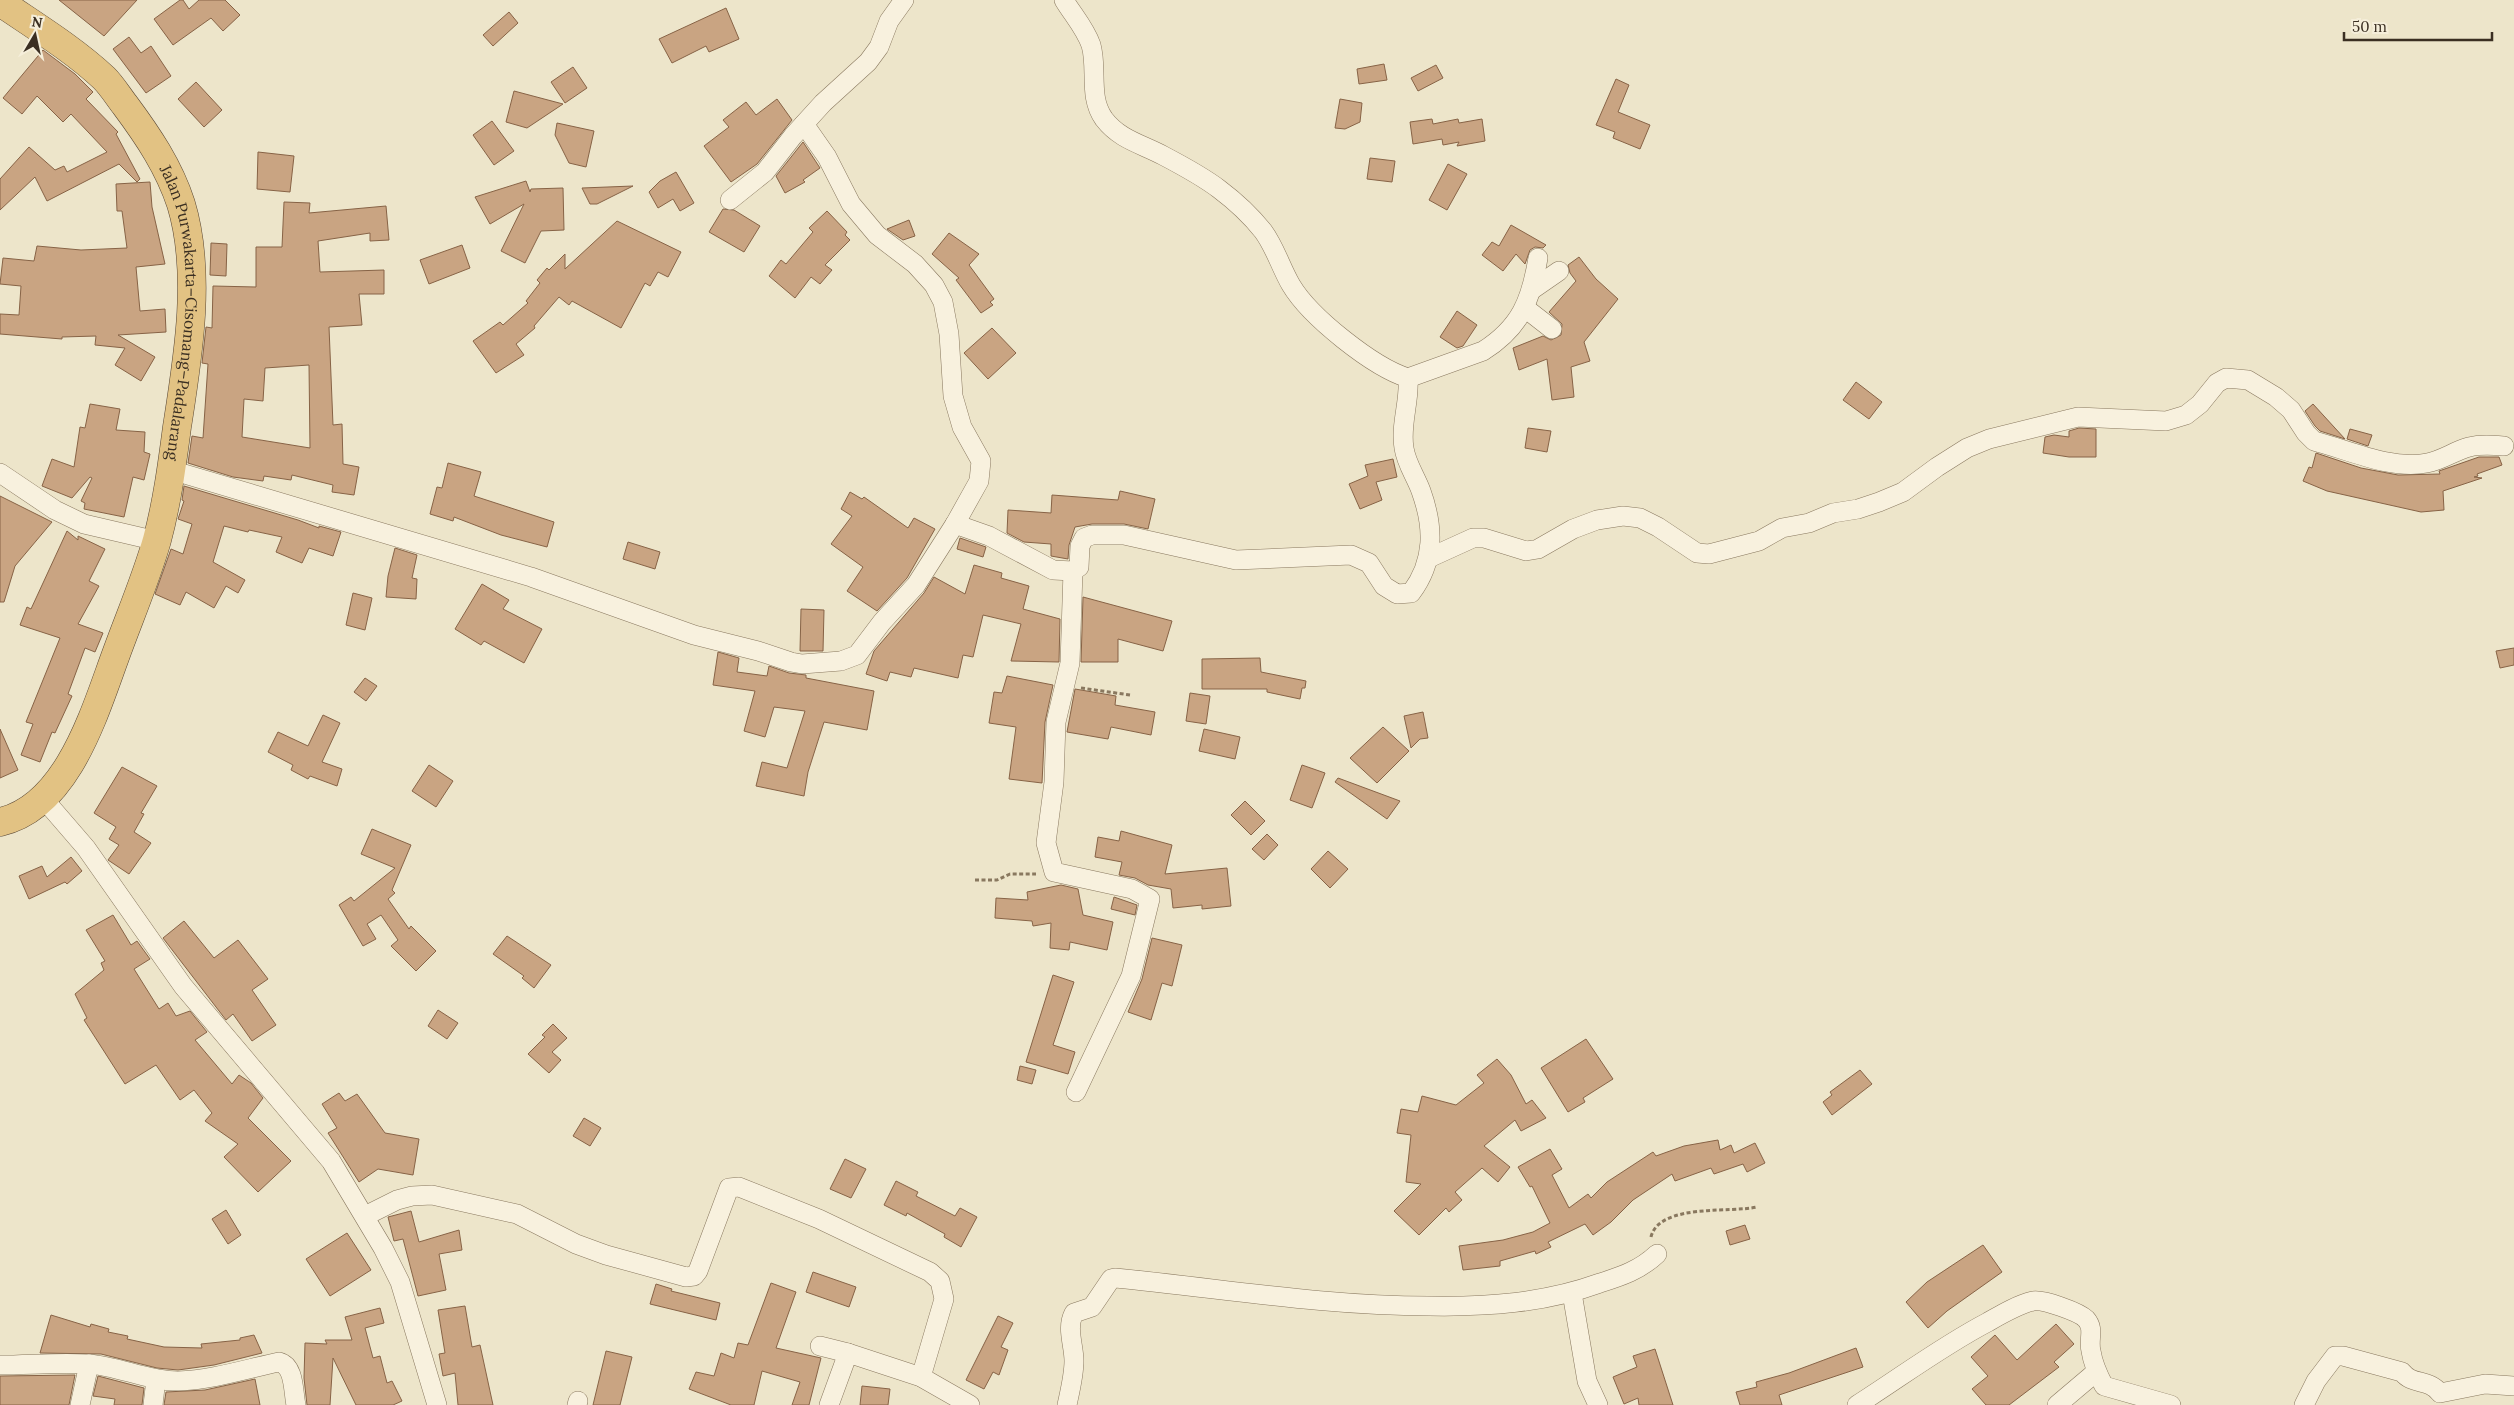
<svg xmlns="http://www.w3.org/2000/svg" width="2514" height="1405" font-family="Lora,serif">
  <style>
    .building { fill: #c9a482; stroke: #876346; fill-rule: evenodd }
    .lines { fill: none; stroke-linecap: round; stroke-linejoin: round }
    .minor-casing { stroke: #89785f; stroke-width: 20 }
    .trunk-casing { stroke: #584633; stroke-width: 29 }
    .path { stroke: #89785f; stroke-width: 3; stroke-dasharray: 4 2.5; stroke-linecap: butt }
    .minor { stroke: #f8f1de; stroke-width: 19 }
    .trunk { stroke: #e2c283; stroke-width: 28 }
    .labels { text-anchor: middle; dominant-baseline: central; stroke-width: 5; stroke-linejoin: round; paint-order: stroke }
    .street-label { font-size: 16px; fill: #3b2f22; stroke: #f5eeda }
  </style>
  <rect width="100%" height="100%" fill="#ede5ca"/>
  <g class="building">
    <path d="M59,0h78l-33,36z"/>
    <path d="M180,0h3l6,9 10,-9h26l15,15 -17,16 -12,-13 -38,27 -19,-26z"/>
    <path d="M726,8l13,31 -30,13 -3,-6 -34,17 -13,-24z"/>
    <path d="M509,12l9,11 -25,23 -10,-11z"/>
    <path d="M129,37l12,16 10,-7 20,30 -25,17 -33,-44z"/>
    <path d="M43,50l32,24 18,18 -7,7 32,33 -2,2 24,45 -3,3 -18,-18 -72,37 -12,-24 -35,33v-31l29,-32 26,23 9,-4 3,6 40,-20 -36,-38 -8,8 -26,-26 -15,18 -19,-16z"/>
    <path d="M1384,64l3,16 -28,4 -2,-15z"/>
    <path d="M1436,65l7,13 -25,13 -7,-13z"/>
    <path d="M573,67l14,21 -22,15 -14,-21z"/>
    <path d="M1616,79l13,6 -11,27 32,13 -10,24 -27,-11 2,-6 -19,-7z"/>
    <path d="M196,82l26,28 -18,17 -26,-28z"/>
    <path d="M514,91l49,13 -36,24 -21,-6z"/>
    <path d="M777,99l15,21 -35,44 -26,18 -27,-36 25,-19 -6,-7 23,-18 10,13z"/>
    <path d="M1340,99l22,4 -2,19 -15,7 -10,-1z"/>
    <path d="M1432,119l1,5 25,-5 1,4 23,-4 3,22 -28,5 2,-4 -16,3 -1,-6 -29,5 -3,-22z"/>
    <path d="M492,121l22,30 -20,14 -21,-30z"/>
    <path d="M557,123l37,8 -8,36 -17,-4 -14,-28z"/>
    <path d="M803,142l17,26 -17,12 2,2 -20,11 -9,-17z"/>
    <path d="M258,152l36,4 -4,36 -33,-3z"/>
    <path d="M1370,158l25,3 -3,21 -25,-3z"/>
    <path d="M1448,164l19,10 -20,36 -18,-10z"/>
    <path d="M676,172l18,31 -14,8 -7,-12 -15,9 -9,-16 11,-11z"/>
    <path d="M526,181l4,11 1,-3 32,-1 1,42 -23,1 -16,32 -24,-12 23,-47 -34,20 -15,-27z"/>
    <path d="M150,182l2,25 13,57 -29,3 4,44 25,-2 1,23 -48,3 37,22 -14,24 -26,-16 10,-17 -30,-3 1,-9 -34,1v2l-62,-5v-20l19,1 2,-29 -21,-2 3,-26 31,3 3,-15 44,4 46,-2 -5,-37h-5l-1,-27z"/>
    <path d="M633,186l-36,18h-7l-8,-16z"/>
    <path d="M284,202l26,1 -1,10 77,-7 3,34 -19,1v-8l-52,8 2,31 64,-2v24h-25l3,31 -33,2 4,98 9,-1 1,40 16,3 -5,28 -22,-3 1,-7 -41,-10 -1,5 -27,-4 -1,5 -30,-4 -45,-14 4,-27 11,2 5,-74 -6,-1 4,-36 6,1 1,-42 43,1v-40h26zM309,365l1,83 -68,-11 2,-38 19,2 2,-33z"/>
    <path d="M723,209l11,1 26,16 -16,26 -35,-20z"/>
    <path d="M827,211l20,21 -2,3 5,5 -25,25 7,5 -12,14 -9,-7 -16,21 -26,-22 12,-16 5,4 27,-32 -4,-4z"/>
    <path d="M909,220l6,16 -12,4 -16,-11z"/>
    <path d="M617,221l64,31 -13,25 -10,-5 -8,14 -5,-3 -24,45 -49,-27 -3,4 -10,-8 -25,29 1,2 -19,16 8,11 -28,18 -23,-32 27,-19 3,3 25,-22 -2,-2 14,-18 -3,-3 10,-12 2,2 16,-16v15z"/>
    <path d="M1511,225l35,20 -3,3 -8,-1 -5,3 -5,14 -9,-10 -13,17 -21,-16 10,-13 7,4z"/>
    <path d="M949,233l30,21 -10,11 25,34 -4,3 3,3 -12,8 -25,-33 3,-2 -27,-24z"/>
    <path d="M211,243l16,1 -1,32 -16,-1z"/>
    <path d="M462,245l8,23 -41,16 -9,-24z"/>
    <path d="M1579,257l17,22 22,20 -34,43 6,19 -19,6 3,30 -22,3 -5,-41 -28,11 -6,-22 30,-12 8,4 10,-5 1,-11 -13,-12 27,-31 -6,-8 -2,-8z"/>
    <path d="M1457,311l20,14 -14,21 -6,2 -17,-11z"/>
    <path d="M992,328l24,25 -28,26 -24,-26z"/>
    <path d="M1856,382l26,20 -13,17 -26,-19z"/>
    <path d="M90,404l30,5 -4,21 29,2 -1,20 6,2 -6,26 -11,-3 -9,40 -40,-8 1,-6 -4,-2 11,-23 -2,-1 -18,21 -30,-12 10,-27 22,8 6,-40 5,1z"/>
    <path d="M2313,404l32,35 -25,-8 -5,-5 -10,-15z"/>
    <path d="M1528,428l23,3 -4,21 -22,-4z"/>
    <path d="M2079,428l17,1v28h-27l-26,-4 2,-16 9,-2 15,2v-6z"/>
    <path d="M2350,429l22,6 -4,11 -21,-7z"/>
    <path d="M2316,453l45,15 37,7 42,-1 -1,-3 40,-14h20l3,8 -25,9 1,2 -4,1 8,1 -39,13 1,19 -23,2 -94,-21 -24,-10 6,-14 3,1z"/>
    <path d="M1393,459l4,18 -21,5 6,18 -22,9 -11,-25 19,-8 -3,-11z"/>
    <path d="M448,463l33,9 -7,24 80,26 -7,25 -46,-12 -47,-18 -1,4 -23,-7 7,-27 5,1z"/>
    <path d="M184,486l114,34 21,8v-2l22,6 -8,24 -24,-8 -7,15 -26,-11 6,-15 -33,-7 -1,2 -24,-6 -11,36 32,18 -7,13 -12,-7 -12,22 -28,-16 -6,13 -25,-11 16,-45 12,5 9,-30 -14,-5 6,-18 -2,-1z"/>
    <path d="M1120,491l35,8 -7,30 -24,-5h-32l-17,3 -6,18 -1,14 -17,-3v-12l-27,-2 -17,-9 1,-23 43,3 1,-18 66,5z"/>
    <path d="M850,492l12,7 2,-2 44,31 6,-10 21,11 -28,49 -30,33 -30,-20 16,-24 -32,-23 21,-28 -11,-7z"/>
    <path d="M0,496l52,26 -37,44 -11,36h-4z"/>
    <path d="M67,531l11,9v-4l27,13 -16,32 10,5 -21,38 25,9 -8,19 -10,-4 -17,46 4,2 -17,37 -3,-1 -12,30 -19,-7 12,-31 -7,-2 34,-84 -40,-13 7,-18 4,2z"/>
    <path d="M960,538l26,9 -3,10 -26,-8z"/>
    <path d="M628,542l32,10 -5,17 -32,-10z"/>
    <path d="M395,548l22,7 -5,23 5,1 -1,20 -30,-2 2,-21z"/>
    <path d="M974,565l28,8 -1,5 28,8 -6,23 37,10 -1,43 -48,-1 10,-37 -38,-9 -10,42 -10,-2 -5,23 -44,-10 -3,9 -21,-5 -3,9 -21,-7 8,-23 50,-58 10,-16 31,17z"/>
    <path d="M482,584l27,16 -6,9 39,20 -18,34 -40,-22 -3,4 -26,-16z"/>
    <path d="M353,593l19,5 -7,32 -19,-5z"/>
    <path d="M1083,597l89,24 -9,30 -45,-12v23h-37z"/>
    <path d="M801,609l23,1 -1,41h-23z"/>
    <path d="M2514,648v17l-14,3 -4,-17z"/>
    <path d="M718,652l21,6 -2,14 30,4 2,-10 20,7 17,2v3l68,13 -7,39 -43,-8 -16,50 -4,24 -48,-10 6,-24 25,6 18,-57 -31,-4 -9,30 -21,-6 11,-40 -42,-6z"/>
    <path d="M1260,658l1,14 45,9 -1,7h-3l-2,11 -33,-7v-3h-65v-30z"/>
    <path d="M1007,676l46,9 -8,37 -3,61 -33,-4 7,-52 -27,-4 5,-31 8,1z"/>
    <path d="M365,678l12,8 -11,15 -12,-9z"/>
    <path d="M1075,689l41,7 -1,9 40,7 -4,23 -40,-8 -3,12 -41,-7z"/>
    <path d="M1190,693l20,3 -4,28 -20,-3z"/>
    <path d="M1423,712l5,26 -8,1 -9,9 -7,-32z"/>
    <path d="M323,715l17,8 -18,39 20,7 -5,17 -27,-10 -2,3 -17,-9 2,-5 -25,-13 10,-20 30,14z"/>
    <path d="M1383,727l26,24 -32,32 -27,-25z"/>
    <path d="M0,729l18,41 -18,8z"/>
    <path d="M1204,729l36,8 -5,22 -36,-8z"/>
    <path d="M429,765l24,16 -17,26 -24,-16z"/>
    <path d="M1302,765l23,8 -13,35 -22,-8z"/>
    <path d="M122,767l35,19 -16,27 3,1 -10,18 17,11 -22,31 -21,-14 11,-15 -10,-6 7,-12 -22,-14z"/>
    <path d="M1338,778l62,23 -13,18 -52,-37z"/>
    <path d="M1245,801l20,20 -14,14 -20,-20z"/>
    <path d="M372,829l39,16 -19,45 3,3 -7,6 21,30 2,-3 25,25 -20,20 -25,-25 7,-6 -17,-25 -14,9 9,15 -13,7 -24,-41 12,-8 3,4 41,-33 -34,-14z"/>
    <path d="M1121,831l51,14 -7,29 62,-6 4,38 -29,3v-4l-29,3 -2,-19 -23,-4 -13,-7 -16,-3 3,-13 -27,-5 3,-20 21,4z"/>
    <path d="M1267,834l11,11 -14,15 -12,-11z"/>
    <path d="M1328,851l20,18 -18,19 -19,-19z"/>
    <path d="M71,857l11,14 -15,13 -2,-2 -36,17 -10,-23 23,-10 5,11z"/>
    <path d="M1061,885l17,4 5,26 30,7 -6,28 -37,-8 -1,8 -19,-2 1,-25 -18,3 -1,-5 -37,-3 1,-20 32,2 -1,-8z"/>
    <path d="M1114,897l23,8 -2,10 -24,-6z"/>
    <path d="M113,915l18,30 6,-4 13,18 -16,10 25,40 9,-6 8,13 14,-5 17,21 -12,8 37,44 7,-9 12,8 12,15 -15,20 43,43 -33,31 -34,-35 14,-13 -33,-23 7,-8 -18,-23 -14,10 -24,-35 -31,19 -41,-64 3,-2 -12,-24 29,-24 -3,-7 4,-2 -19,-31z"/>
    <path d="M184,921l30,37 24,-18 30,39 -16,11 24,35 -24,16 -19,-27 -7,6 -63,-82z"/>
    <path d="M507,936l44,29 -17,23 -12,-10 2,-2 -31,-22z"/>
    <path d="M1152,938l30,7 -10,41 -10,-3 -11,37 -23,-8 14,-33z"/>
    <path d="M1053,975l21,7 -21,63 22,7 -7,22 -42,-12z"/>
    <path d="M438,1010l20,13 -11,16 -19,-13z"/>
    <path d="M553,1024l14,14 -15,14 9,8 -12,13 -21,-19 17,-17 -3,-2z"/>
    <path d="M1586,1039l27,40 -30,19 2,4 -17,10 -27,-44z"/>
    <path d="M1497,1059l14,16 15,29 6,-4 14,18 -25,13 -6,-11 -31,26 26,21 -12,15 -16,-14 -27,24 7,8 -13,12 -3,-4 -27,27 -25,-24 27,-27 -15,-2 5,-47 -14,-2 4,-24 17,3 4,-16 34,9 28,-22 -7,-8z"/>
    <path d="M1020,1066l16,4 -4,14 -15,-4z"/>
    <path d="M1860,1070l12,14 -40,31 -9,-13 9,-7 -2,-3z"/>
    <path d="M339,1093l6,8 12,-7 28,39 34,6 -6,36 -35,-6 -19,13 -31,-49 9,-5 -15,-24z"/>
    <path d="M584,1118l17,10 -11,18 -17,-10z"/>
    <path d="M1718,1140l2,10 11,-5 3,8 21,-10 10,20 -18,9 -4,-8 -29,10 -3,-6 -36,13 -3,-7 -39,26 -22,22 -18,13 -8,-11 -37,18 3,5 -15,7 -1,-3 -35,10v5l-37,4 -4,-24 44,-6 30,-8 17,-9 -18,-37 -2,1 -12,-20 32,-18 12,20 -10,6 17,33 19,-14 3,4 16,-16 46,-30 3,4 28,-10z"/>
    <path d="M845,1159l21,10 -15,29 -21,-9z"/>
    <path d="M896,1181l22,11 -2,4 39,20 5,-8 17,9 -16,30 -17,-10 1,-3 -38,-21 -1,3 -22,-11z"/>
    <path d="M226,1210l15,25 -13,9 -16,-25z"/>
    <path d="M411,1211l8,31 40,-12 3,20 -23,4 7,36 -28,6 -15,-57 -9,2 -6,-24z"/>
    <path d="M1745,1225l5,14 -20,6 -4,-14z"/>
    <path d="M347,1233l24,37 -41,26 -24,-37z"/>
    <path d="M1983,1245l19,27 -55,39 -19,17 -22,-26 21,-20z"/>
    <path d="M813,1272l43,15 -7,20 -43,-15z"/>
    <path d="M771,1283l25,9 -20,56 45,10 -12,47h-17l8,-23 -38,-11 -8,34h-23l-42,-16 7,-17 18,4 7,-23 13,5 4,-15 10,2z"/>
    <path d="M656,1284l16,5 -1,2 49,12 -4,17 -66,-16z"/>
    <path d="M465,1306l7,41 8,-2 13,60h-35l-3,-32 -12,3 -4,-22 6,-1 -7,-43z"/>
    <path d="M380,1308l4,15 -19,5 8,30 7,-2 7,27 5,-2 10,20 -9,4h-37l-23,-47 -3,47h-23l-3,-27 1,-35 22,1 -2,-4h27l-7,-23z"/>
    <path d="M51,1315l39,12 1,-3 18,5 -1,3 20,4 -1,3 37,8 38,1 -1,-4 39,-4v-2l14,-3 8,18 -48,12 -36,5 -21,-2 -56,-14 -61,-1z"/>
    <path d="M998,1316l15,7 -12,24 7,3 -9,25 -6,-3 -9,17 -18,-9z"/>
    <path d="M2056,1324l18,20 -20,18 5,5 -50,38h-23l-14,-16 16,-13 -17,-19 24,-22 22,25z"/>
    <path d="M1856,1348l7,19 -84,28 3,10h-42l-4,-13 21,-5 -1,-5 33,-9z"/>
    <path d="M1655,1349l18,56h-34l-1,-7 -14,6 -11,-27 24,-10 -4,-11z"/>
    <path d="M606,1351l26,6 -12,48h-27z"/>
    <path d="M75,1375l-6,30h-69v-29z"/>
    <path d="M98,1376l46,12 -2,17h-28l1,-6 -22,-3z"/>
    <path d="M255,1379l5,26h-96l2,-13 39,-2z"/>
    <path d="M862,1386l28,3 -2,16h-28z"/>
  </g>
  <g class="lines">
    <defs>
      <g id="minor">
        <path d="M804,124l23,33 24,47 26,31 38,29 19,21 9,17 6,32 4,62 9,31 19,34 -2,20 -24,43"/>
        <path d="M730,200l35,-28 28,-36 30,-33 45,-41 11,-15 10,-26 15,-21"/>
        <path d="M1533,289l26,-18"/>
        <path d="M1525,308l27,21"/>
        <path d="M1408,378l75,-27c38,-24 48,-51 55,-93"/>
        <path d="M171,470l360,107 163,58 64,16 33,11 11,2 39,-3 16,-6 25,-33 34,-37 39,-61 34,12 64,34 20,1 6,-4 1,-21 4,-8 8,-3h32l112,25 115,-5 18,8 15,23 13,8 14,-1c24,-32 23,-66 10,-102 -5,-14 -15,-28 -17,-43 -4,-23 6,-47 4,-70 -35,-11 -98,-61 -117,-93 -10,-17 -16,-38 -28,-54 -12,-15 -28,-30 -44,-42 -17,-13 -36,-23 -55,-33 -22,-12 -44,-16 -60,-37 -16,-22 -6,-50 -13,-74 -6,-17 -18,-30 -27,-45"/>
        <path d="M0,473l55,37 29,14 73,17"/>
        <path d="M1429,558l44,-20h11l42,13 12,-2 35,-20 24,-9 26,-4 17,2 18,9 39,26 12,1 50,-13 23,-13 27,-5 24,-10 25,-4 21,-7 24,-10 34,-25 30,-19 22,-9 89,-22 88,4 20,-6 14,-11 17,-21 9,-5 22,2 28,17 15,13 15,23 8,8c35,9 76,29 113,22 16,-3 27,-12 42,-16 12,-3 23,-2 35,-1"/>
        <path d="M1073,571l-3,92 -14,59 -2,60 -8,61 8,29 78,17 18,10 -19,77 -55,116"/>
        <path d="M42,797l44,51 97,138 148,175 52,87 17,34 37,123"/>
        <path d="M365,1216l32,-16 15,-4 20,-1 85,19 59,30 30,11 80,22 8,-1 4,-5 31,-83 10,-1 80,32 111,53 10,9 4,18 -23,78"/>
        <path d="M1572,1293l15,88 11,24"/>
        <path d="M820,1346l28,7"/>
        <path d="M0,1365c29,0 59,-3 88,-1 31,2 59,17 90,17 34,-1 68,-12 101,-19 16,4 14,30 17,43"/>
        <path d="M80,1405l9,-41"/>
        <path d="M153,1405l3,-26"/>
        <path d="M577,1405l1,-4"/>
        <path d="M829,1405l19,-52 73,24 49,28"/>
        <path d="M1067,1405c3,-14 7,-30 7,-44 0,-16 -8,-33 0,-48l18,-6 19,-28 4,-1c105,10 208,28 314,28 58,1 116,-3 171,-23 22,-7 40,-13 57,-29"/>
        <path d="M1857,1405c44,-28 85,-59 131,-83 14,-8 29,-17 45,-21 10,-2 46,11 53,18 9,10 2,20 5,32 2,13 7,24 13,35l67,19"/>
        <path d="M2057,1405l39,-33"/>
        <path d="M2304,1405l12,-24 19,-25h8l59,16c11,14 26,6 38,21l45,-9 29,2"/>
      </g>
      <g id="trunk">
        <path id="s1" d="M0,2c35,24 73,47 104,76 8,8 14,18 21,27 23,31 44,62 56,99 21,69 7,153 -4,223 -5,38 -10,76 -20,113 -11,39 -28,78 -42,117 -21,57 -48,150 -115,165"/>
      </g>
    </defs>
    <use href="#minor" class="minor-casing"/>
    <use href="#trunk" class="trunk-casing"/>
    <g class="path">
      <path d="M1081,688l49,7"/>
      <path d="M975,880h22l13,-6h26"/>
      <path d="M1651,1237c8,-34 81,-24 106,-30"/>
    </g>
    <use href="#minor" class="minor"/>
    <use href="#trunk" class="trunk"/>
  </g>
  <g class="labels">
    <g class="street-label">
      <text stroke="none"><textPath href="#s1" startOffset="386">Jalan Purwakarta–Cisomang–Padalarang</textPath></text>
    </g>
  </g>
  <g transform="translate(35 35) rotate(9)" stroke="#f5eeda" stroke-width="4" paint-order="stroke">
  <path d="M0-4L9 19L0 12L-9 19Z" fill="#3b2f22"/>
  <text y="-8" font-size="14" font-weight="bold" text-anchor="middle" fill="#3b2f22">N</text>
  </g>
  <path d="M2344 32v8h148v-8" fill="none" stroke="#3b2f22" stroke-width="2.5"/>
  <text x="2352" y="32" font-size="15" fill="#3b2f22" stroke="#f5eeda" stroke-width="4" paint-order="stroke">50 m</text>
</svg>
